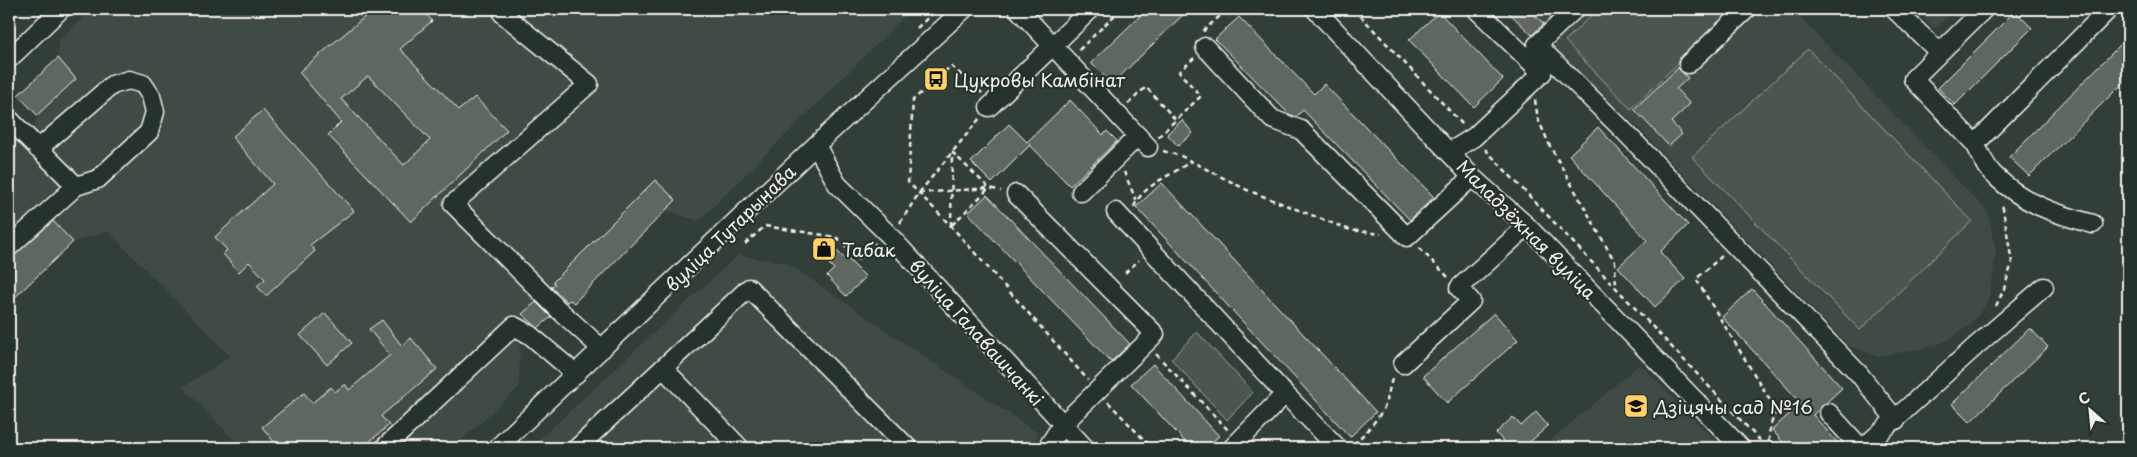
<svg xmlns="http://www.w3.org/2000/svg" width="2137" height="457" font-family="'Playpen Sans',sans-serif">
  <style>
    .built { fill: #404b44 }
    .green { fill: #4c564f; stroke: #a0a49c }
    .building { fill: #5f6861; stroke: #f4f1e8; fill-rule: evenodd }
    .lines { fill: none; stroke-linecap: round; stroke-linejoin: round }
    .minor-casing { stroke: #f4f1e8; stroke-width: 21 }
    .path { stroke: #f4f1e8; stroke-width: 2.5; stroke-dasharray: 5 4; stroke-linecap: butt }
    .minor { stroke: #26332d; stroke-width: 18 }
    .labels { text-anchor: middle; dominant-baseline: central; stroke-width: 4.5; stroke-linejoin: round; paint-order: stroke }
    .poi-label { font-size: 18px; fill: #f4f1e8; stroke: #26332d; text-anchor: start }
    .street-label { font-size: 18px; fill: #f4f1e8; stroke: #26332d }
  </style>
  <rect width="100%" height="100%" fill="#323e38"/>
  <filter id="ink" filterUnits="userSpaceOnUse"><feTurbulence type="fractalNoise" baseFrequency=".02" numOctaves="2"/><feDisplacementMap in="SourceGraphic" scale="10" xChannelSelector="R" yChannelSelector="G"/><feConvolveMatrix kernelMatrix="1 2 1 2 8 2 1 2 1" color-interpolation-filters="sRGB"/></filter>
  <g filter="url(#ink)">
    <g class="built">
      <path d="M92,9h820l-213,212 -33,-11 -92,93 -5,-3 -49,43 -1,44 -66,61h-211l-59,-61 47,-31 -122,-125 -34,11 -65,61v-153l27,-26 1,-9 -19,-20 39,-36 2,-19z"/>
      <path d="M1505,9h287l196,203 8,38 -3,26 -6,27 -17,22 -24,16 -19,7 -48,8 -30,-10 -221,-229 -93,-80z"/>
      <path d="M1915,9h41l-21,20z"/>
      <path d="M738,255l49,8 252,171 -9,14h-500z"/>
      <path d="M1640,364l82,84h-180z"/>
    </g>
    <g class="green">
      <path d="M1598,9h136l-103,100 -66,-68z"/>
      <path d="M1808,49l164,172 -112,109 -168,-173z"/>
      <path d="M1197,332l56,60 -26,28 -56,-61z"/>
    </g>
    <g class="building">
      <path d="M374,9h48l10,12 -32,28 59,61 16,-13 32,33 -96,92 -83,-87 13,-13 -42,-50zM368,76l62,64 -26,25 -63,-66z"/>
      <path d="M1147,9h42l-77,75 -21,-21z"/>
      <path d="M1505,9h23l16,15 -12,11z"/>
      <path d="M2015,11l17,17 -77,77 -17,-17z"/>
      <path d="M1439,12l64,67 -29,28 -65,-67z"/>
      <path d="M1239,17l75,77 10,-10 110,113 -24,23 -107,-110 -7,7 -7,-3 -74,-75z"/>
      <path d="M2128,37v41l-99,98 -20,-19z"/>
      <path d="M58,58l18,21 -39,36 -19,-20z"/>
      <path d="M1678,68l10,10 -12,11 14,15 -19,18 11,12 -13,12 -35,-37z"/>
      <path d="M1070,100l33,35 4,-4 10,10 -47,45 -41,-42 1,1 -38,38 -21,-21 38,-38 18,18z"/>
      <path d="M263,110l91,101 -44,34 5,6 -49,45 -9,-10 8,-7 -16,-17 -10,10 -16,-18 4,-4 -12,-13 58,-53 -41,-47z"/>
      <path d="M1182,120l11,13 -15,13 -11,-12z"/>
      <path d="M1598,127l90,98 -28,27 25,27 -30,28 -37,-40 29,-27 -78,-85z"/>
      <path d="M655,180l21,20 -102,103 -4,-3 -3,2 -16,-15 4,-3 -2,-2z"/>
      <path d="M1162,183l214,229 -26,25 -214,-230z"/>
      <path d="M987,195l143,149 -19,18 -143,-149z"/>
      <path d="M53,221l20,21 -64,61v-43z"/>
      <path d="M825,239l20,20 1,-2 20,20 -20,19 -19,-20 7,-7 -19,-19z"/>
      <path d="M1752,289l90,99 -29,27 25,28 -6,5h-44l-16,-18 29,-27 -79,-86z"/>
      <path d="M536,302l15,15 -13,11 -16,-14z"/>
      <path d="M325,313l27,30 -25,22 -27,-30z"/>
      <path d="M1494,313l24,27 -71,63 -24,-27z"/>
      <path d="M382,320l20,26 9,-8 26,31 -56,47 8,9 -26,22 -4,-4 -6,5h-74l-17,-21 42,-34 8,10 19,-16 4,5 10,-8 4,6 41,-35 -21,-26z"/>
      <path d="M2030,328l18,19 -78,75 -18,-18z"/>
      <path d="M1153,364l66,72 -14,12h-14l-60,-64z"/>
      <path d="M1536,412l12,14 -25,22h-14l-13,-15 17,-16 8,9z"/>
    </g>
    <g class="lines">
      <defs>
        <g id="minor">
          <path d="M1018,9l130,138"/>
          <path d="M1315,9l157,168 55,49 214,222"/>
          <path d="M1476,9l66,64"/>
          <path d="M1894,9l45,43"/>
          <path d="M1984,9l-71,70 62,65 134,-135"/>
          <path d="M503,14l86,70 -136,120 106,106 43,39"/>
          <path d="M1537,45l85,84 237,245 37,46"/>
          <path d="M1537,45l38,-36"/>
          <path d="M1205,47l67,72 29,11 106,107 65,-60"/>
          <path d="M9,59l52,-50"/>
          <path d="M1688,64l59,-55"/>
          <path d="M989,107l102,-98"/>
          <path d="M9,119l67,67 -67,61"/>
          <path d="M1975,144c5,9 10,22 18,30 29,29 62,40 100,50"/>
          <path d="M816,145l21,39 50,49 198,215"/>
          <path d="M38,149l74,-64 17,-5 14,4 8,12 4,16 -6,20 -51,47 -22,7"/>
          <path d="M1450,152l24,-15 68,-64 -5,-28"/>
          <path d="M1081,192l57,-56"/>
          <path d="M1016,194l139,140 -93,91 -15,23"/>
          <path d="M1116,212l169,182 53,54"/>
          <path d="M1403,364l68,-63 -12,-13 68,-62"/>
          <path d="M663,368l77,80"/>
          <path d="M1829,413l32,35"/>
          <path d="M384,448l130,-122 16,9 46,39"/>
          <path d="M497,448l319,-303 148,-136"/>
          <path d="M577,448l172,-160 159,160"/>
          <path d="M1232,448l53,-54"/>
          <path d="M1863,448l114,-103 67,-58"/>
        </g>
      </defs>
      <use href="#minor" class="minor-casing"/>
      <g class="path">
        <path d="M1354,9l110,117"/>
        <path d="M917,28l20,-19"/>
        <path d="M1204,32v-2l24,-21"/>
        <path d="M1079,50l42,-41"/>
        <path d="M982,93l-31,-27 -38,34 -5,82 43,44 137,154"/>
        <path d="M1535,100l3,19 12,27 65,116 1,25"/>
        <path d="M1128,104l18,-17 29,32"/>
        <path d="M1158,137l43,-41 -22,-24 15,-14"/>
        <path d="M1485,149l282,299"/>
        <path d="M1163,151l18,5 66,34 103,40 31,4"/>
        <path d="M952,152l37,36 12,3"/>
        <path d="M1124,172l12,28"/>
        <path d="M919,193l70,-5"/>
        <path d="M1134,207c8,-22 39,-32 57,-46"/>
        <path d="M900,223l19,-30 61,-75"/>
        <path d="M952,225l37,-37"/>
        <path d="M951,226l1,-72"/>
        <path d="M745,244l20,-18 71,11 23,23 16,-17"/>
        <path d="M1419,248l30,30"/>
        <path d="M1722,256l-26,23 80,131 -6,17 -2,21"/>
        <path d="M1125,273l14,-13"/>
        <path d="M1996,306l8,-17 8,-26 -10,-60"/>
        <path d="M1156,354l72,76"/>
        <path d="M1108,402l44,46"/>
        <path d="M1354,444c11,-11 26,-26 32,-41 3,-8 3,-17 7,-26"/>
      </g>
      <use href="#minor" class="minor"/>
    </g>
  </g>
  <defs>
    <symbol id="bus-square" viewBox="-11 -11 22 22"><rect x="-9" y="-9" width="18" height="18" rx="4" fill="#ffd166" stroke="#26332d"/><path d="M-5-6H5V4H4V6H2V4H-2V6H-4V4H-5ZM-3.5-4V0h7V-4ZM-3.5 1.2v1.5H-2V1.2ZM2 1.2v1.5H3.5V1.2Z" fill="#111"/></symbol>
    <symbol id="shop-square" viewBox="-11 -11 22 22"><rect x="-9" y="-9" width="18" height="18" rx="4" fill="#ffd166" stroke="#26332d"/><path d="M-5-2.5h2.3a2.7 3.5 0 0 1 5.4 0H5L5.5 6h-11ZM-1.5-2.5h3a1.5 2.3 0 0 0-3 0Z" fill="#111"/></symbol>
    <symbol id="school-square" viewBox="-11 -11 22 22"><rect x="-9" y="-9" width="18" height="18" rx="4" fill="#ffd166" stroke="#26332d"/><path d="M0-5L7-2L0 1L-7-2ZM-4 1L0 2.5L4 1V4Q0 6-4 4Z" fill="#111"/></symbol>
  </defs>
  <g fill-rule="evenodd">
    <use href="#bus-square" x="922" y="65" width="28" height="28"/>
    <use href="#shop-square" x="810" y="235" width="28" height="28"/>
    <use href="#school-square" x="1622" y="392" width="28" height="28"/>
  </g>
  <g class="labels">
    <g class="poi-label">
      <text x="954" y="79">Цукровы Камбінат</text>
      <text x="842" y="249">Табак</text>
      <text x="1654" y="406">Дзіцячы сад №16</text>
    </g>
    <g class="street-label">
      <text transform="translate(730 228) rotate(-44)">вуліца Тутарынава</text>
      <text transform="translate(1527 229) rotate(45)">Маладзёжная вуліца</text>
      <text transform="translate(977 332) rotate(48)">вуліца Галавашчанкі</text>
    </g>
  </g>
  <rect width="2137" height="457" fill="none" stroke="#26332d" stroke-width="30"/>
  <rect x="15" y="15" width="2107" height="427" fill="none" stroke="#f4f1e8" stroke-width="2" filter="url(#ink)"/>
  <g transform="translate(2090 410) rotate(333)" stroke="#26332d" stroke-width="4" paint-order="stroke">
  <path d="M0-4L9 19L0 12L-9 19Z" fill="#f4f1e8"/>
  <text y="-8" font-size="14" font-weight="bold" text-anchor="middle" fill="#f4f1e8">С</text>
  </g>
</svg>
